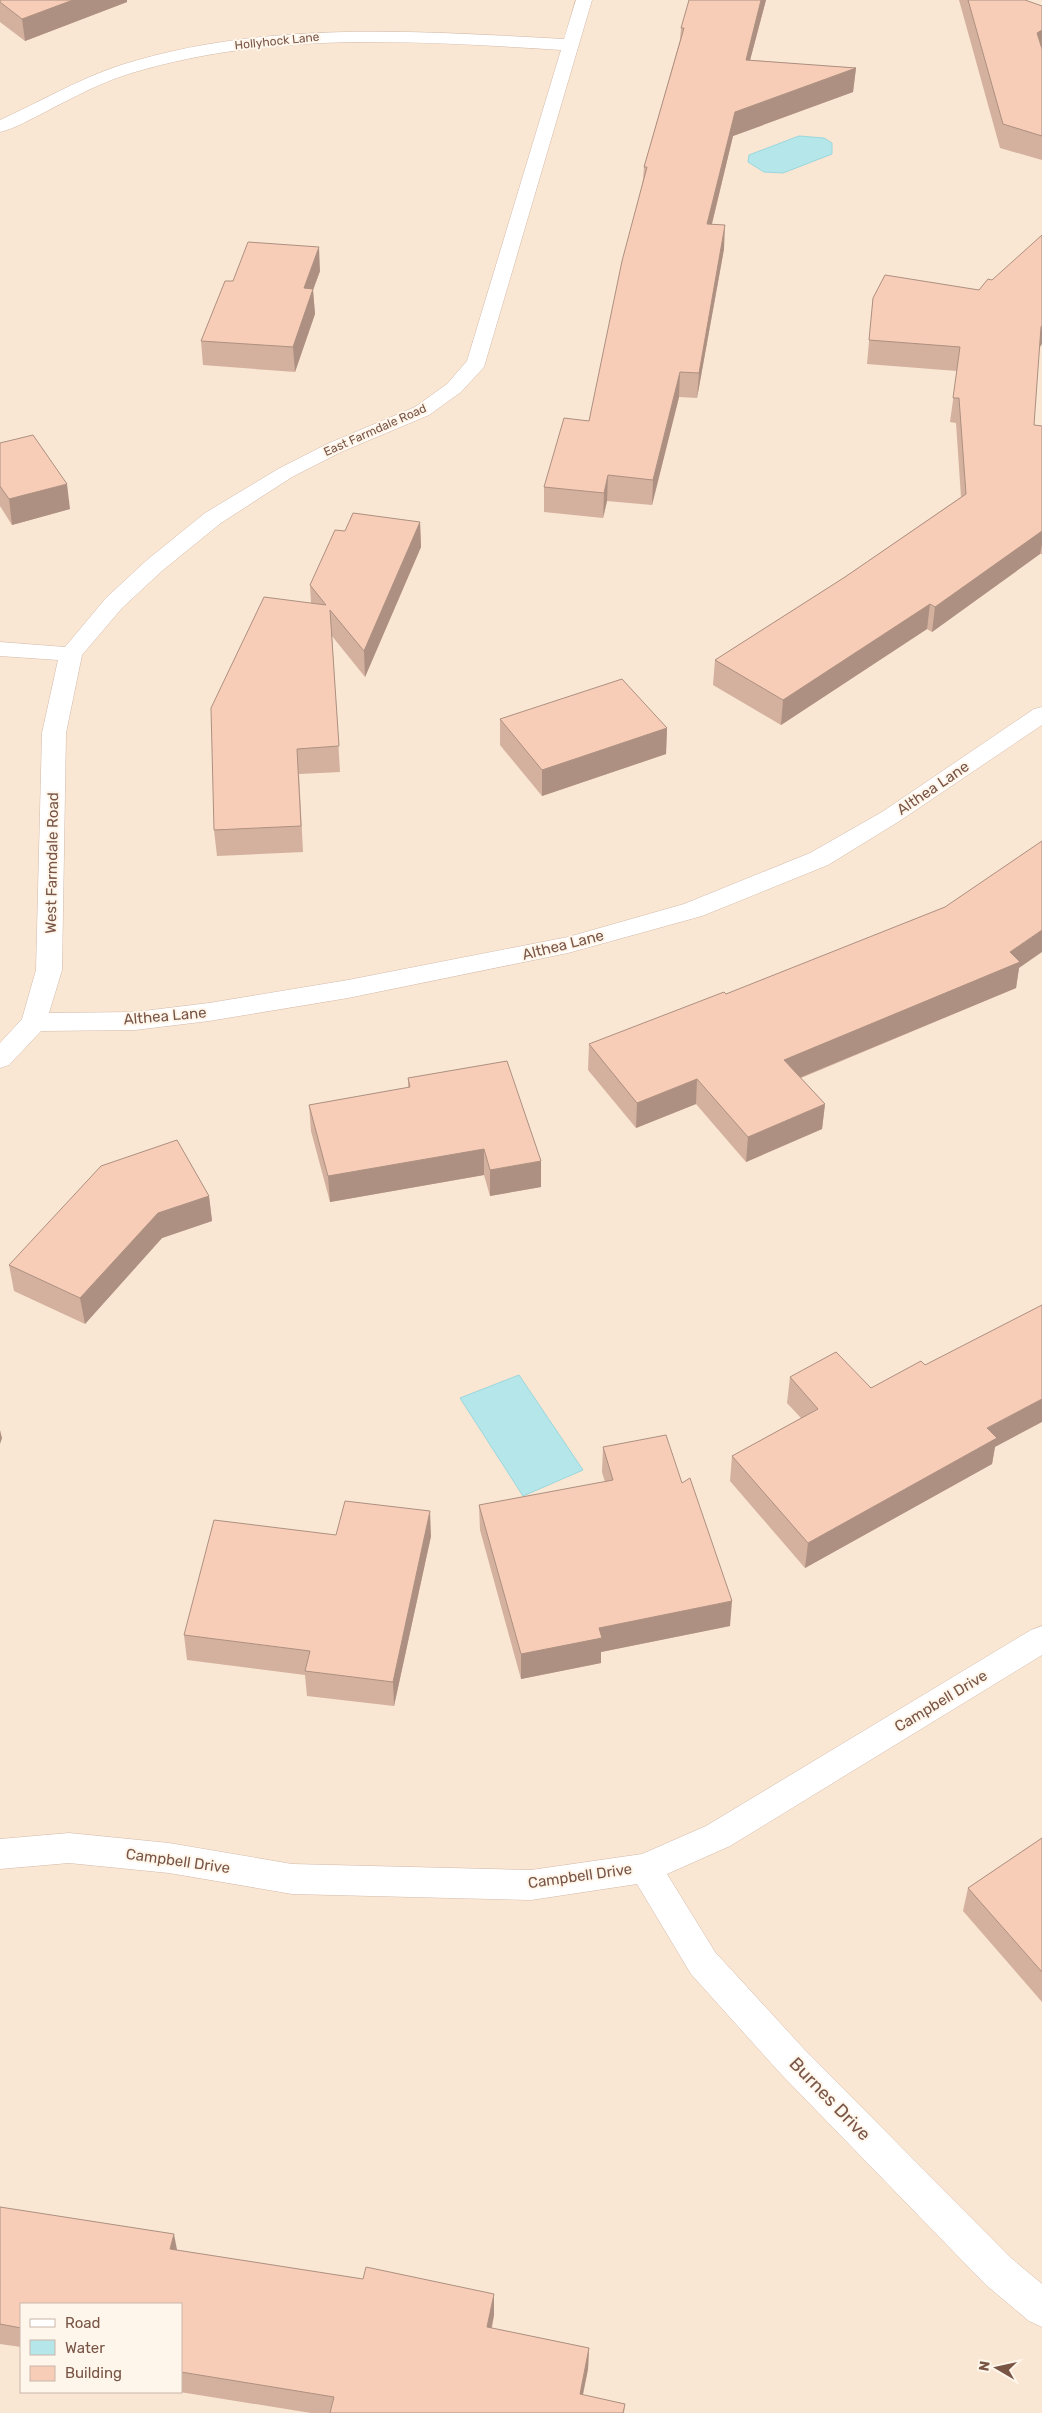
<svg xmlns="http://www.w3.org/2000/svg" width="1042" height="2413" font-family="Rubik,sans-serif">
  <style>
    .residential { fill: #f9e6d3; fill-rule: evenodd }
    .water { fill: #b5e6ea; stroke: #9ad7dd }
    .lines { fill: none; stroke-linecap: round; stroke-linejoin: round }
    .minor-casing { stroke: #d3baaa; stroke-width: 1 }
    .minor { fill: #fff; fill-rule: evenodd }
    .wall { fill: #d4b09e }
    .shaded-wall { fill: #ad9081 }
    .building { fill: #f7cdb8; stroke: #ad9081 }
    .labels { text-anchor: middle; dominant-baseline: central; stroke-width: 4; stroke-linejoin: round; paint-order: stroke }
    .far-street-label { font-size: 12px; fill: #795546; stroke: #fff6eb }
    .street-label { font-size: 15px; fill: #795546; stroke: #fff6eb }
    .near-street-label { font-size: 18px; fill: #795546; stroke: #fff6eb }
  </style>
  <rect width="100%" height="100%" fill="#fef2e3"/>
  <path class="residential" d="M0,0h1042v2413h-1042zM21,2304h160v88h-160z"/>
  <g class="water">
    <path d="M799,136l25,2 8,5v11l-49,19 -19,-1 -16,-10 1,-7z"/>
    <path d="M519,1375l64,95 -60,26 -63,-98z"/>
  </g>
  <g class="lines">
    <defs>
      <g id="minor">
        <path d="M576,0h16l-108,367 -23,25 -32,23 -88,37 -49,25 -71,46 -58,47 -41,38 -40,47 -16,78 -4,237 -13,43 86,-1 74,-9 139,-23 220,-43 116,-33 126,-51 72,-41 152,-103 8,-2v18l-144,97 -70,43 -126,51 -134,37 -220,45 -139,23 -74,9 -94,1 -32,34 -9,3v-25l22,-24 14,-49 6,-237 16,-73 -58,-4v-14l65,5 41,-49 41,-38 58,-47 73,-44 49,-25 88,-37 32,-23 20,-23 94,-311c-143,-9 -287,-19 -426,22 -32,9 -61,25 -90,40 -14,7 -29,16 -45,20v-12c40,-18 78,-41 121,-55 144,-45 294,-34 443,-26z"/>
        <path d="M1042,1626v29l-312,191 -63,28 48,78 89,97 207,209 31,26v43l-13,-6 -44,-37 -205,-211 -89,-99 -54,-90 -106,16 -239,-6 -123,-21 -100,-10 -69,6v-30l69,-6 100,10 123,21 239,6 111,-16 64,-28 325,-196z"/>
      </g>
    </defs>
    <use href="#minor" class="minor-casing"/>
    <use href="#minor" class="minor"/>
  </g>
  <g class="wall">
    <path d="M0,0h127v2l-102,39 -25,-19z"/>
    <path d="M766,0l-16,60 106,8 -3,24 -120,44 -21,88 12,25 -27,149 -18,-1 -27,108 -45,-4 -4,17 -59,-6v-25l45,-66 54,-241 1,-13 36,-127 1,-12z"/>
    <path d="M959,0h66l17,6v154l-42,-12z"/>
    <path d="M320,271l-7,19 2,24 -20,58 -92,-7 -2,-24 32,-60z"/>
    <path d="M992,280l47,68 -5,77 8,1v128h-2l-108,78 -5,-3 -146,96 -68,-40 2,-25 130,-83 116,-80 -5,-74 -6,-1 7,-51 -90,-7 6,-66 106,-8z"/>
    <path d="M0,443l70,66 -58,16 -12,-19z"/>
    <path d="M420,522l1,25 -56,130 -33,-41 8,136 -41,2 4,78 -86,4 -3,-26 97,-227 -1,-18 35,-54z"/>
    <path d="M500,719l167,9 -1,26 -124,42 -42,-51z"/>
    <path d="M1019,968l-3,20 -215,90 24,26 -3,25 -76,33 -50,-58 -60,24 -48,-58 1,-26 137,-50z"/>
    <path d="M408,1078l133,109 -51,9 -6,-21 -154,27 -19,-71 -2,-26 99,-17z"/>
    <path d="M209,1196l3,25 -50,17 -77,86 -71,-33 -5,-26z"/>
    <path d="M790,1377l81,11 124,59 -3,17 -187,104 -75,-87 2,-25 69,-38 -14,-15z"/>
    <path d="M603,1447l127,179 -129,26v11l-80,16 -41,-149 -1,-25 126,-23 -3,-10z"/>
    <path d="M336,1535l95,1 -37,170 -87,-10 -2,-21 -118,-15 -3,-25z"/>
    <path d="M1042,1838v164l-79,-91 5,-23z"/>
    <path d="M0,2207l177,43 317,65 -2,13 97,20 -1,21 -5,26 42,9 -1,9h-313l-131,-21h1v-88h-160v43l-21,-3z"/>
  </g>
  <g class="shaded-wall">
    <path d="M73,0h54v2l-102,39 -3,-22z"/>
    <path d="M761,0h5l-22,83 2,-23z"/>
    <path d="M1042,30v20l-5,-17z"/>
    <path d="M856,68l-3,24 -120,44 -27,112 1,-24 28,-112z"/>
    <path d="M725,225l-1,24 -27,149 2,-25z"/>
    <path d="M319,247l1,24 -7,19 2,24 -20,58 -2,-25 11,-59z"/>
    <path d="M1042,325v19l-5,7 4,-24z"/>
    <path d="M680,372l-1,25 -27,108 1,-25z"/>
    <path d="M608,475l-1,26 -4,17 1,-25z"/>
    <path d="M67,484l3,25 -58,16 -3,-26z"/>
    <path d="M420,522l1,25 -56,130 -1,-26z"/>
    <path d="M1042,531v13l-2,10 -108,78 3,-25z"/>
    <path d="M930,604l-3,25 -146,96 2,-25z"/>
    <path d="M667,728l-1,26 -124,42v-26z"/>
    <path d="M1042,930v22l-23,16 -3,20 -234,97 2,-25 226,-108z"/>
    <path d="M697,1079l-1,25 -60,24 1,-25z"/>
    <path d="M825,1104l-3,25 -76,33 2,-25z"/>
    <path d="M484,1149v26l-154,27 -2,-26z"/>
    <path d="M541,1161v26l-51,9v-26z"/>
    <path d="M209,1196l3,25 -50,17 -77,86 -5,-26 78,-85z"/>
    <path d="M1042,1399v23l-47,25 -3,17 -187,104 3,-25 179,-115z"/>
    <path d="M0,1430l2,8 -2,6z"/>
    <path d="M430,1511l1,25 -37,170 -1,-24z"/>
    <path d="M732,1601l-2,25 -129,26v11l-80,16v-25l78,-26z"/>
    <path d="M174,2234l4,21 -8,-6z"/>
    <path d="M494,2294v21l-7,32v-20z"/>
    <path d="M589,2348l-1,21 -9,44 1,-19z"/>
  </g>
  <g class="building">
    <path d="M0,0h73l-51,19 -22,-17z"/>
    <path d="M689,0h72l-15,60 110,8 -121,44 -28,112 18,1 -26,148 -19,-1 -27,108 -45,-5 -4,18 -60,-6 20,-69 25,3 33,-160 25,-94h-3l40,-139h-3z"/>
    <path d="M968,0h57l17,6v24l-5,3 5,16v87l-39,-12z"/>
    <path d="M1042,235v90l-1,2 -7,98 8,1v105l-107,76 -5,-3 -147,96 -68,-40 130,-83 121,-83 -7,-96h-6l7,-51 -91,-7 4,-42 12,-23 94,15 9,-11 4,1z"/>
    <path d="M248,242l71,5 -15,41 9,1 -20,58 -92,-6 24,-60h8z"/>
    <path d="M33,435l34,49 -58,15 -9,-13v-43z"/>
    <path d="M353,513l67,9 -56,129 -34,-41 9,136 -42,3 4,77 -87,4 -3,-122 53,-111 62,8 -16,-20 25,-55 10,1z"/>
    <path d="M622,679l45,49 -125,42 -42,-51z"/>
    <path d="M1042,841v89l-32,22 10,10 -236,98 41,44 -77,33 -51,-58 -60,24 -48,-59 135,-52 2,2 219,-87z"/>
    <path d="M507,1061l34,100 -51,9 -6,-21 -156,27 -19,-71 101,-18 -2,-9z"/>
    <path d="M177,1140l32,56 -51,17 -78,85 -71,-33 92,-99z"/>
    <path d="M1042,1305v94l-55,29 10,10 -189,105 -76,-87 86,-47 -28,-32 46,-25 35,36 50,-27 4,4z"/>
    <path d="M666,1435l16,48 8,-5 42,123 -133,27 3,10 -81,16 -42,-149 134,-25 -10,-33z"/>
    <path d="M345,1501l85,10 -37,171 -88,-11 5,-20 -126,-16 30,-115 122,15z"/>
    <path d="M1042,1838v134l-74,-84z"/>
    <path d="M0,2207l174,27 -4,15 193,30 3,-12 128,27 -7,33 102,21 -9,46 45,10 -2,9h-293l4,-16 -153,-25v-68h-160v24l-21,-4z"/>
  </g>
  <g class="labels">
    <g class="far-street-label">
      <text transform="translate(277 41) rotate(-6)">Hollyhock Lane</text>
      <text transform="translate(375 430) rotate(-24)">East Farmdale Road</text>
    </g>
    <g class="street-label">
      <text transform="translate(933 788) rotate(-34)">Althea Lane</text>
      <text transform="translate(52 863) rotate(-89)">West Farmdale Road</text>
      <text transform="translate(563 945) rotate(-14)">Althea Lane</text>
      <text transform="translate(165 1016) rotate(-5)">Althea Lane</text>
      <text transform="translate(941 1701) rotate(-31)">Campbell Drive</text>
      <text transform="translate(178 1861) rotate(8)">Campbell Drive</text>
      <text transform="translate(580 1876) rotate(-8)">Campbell Drive</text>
    </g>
    <g class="near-street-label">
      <text transform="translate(830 2099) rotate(46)">Burnes Drive</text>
    </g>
  </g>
  <rect x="20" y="2303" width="162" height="90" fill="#fff6eb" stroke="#c9b6a9"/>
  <rect x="30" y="2319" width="25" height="8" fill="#ffffff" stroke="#c9b6a9"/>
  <text x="65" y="2328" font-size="15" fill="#795546">Road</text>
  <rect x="30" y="2340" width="25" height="15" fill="#b5e6ea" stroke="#c9b6a9"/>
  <text x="65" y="2353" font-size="15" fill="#795546">Water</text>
  <rect x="30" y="2366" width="25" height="15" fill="#f7cdb8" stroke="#c9b6a9"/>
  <text x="65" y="2378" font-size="15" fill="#795546">Building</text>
  <g transform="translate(997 2368) rotate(279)" stroke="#fff6eb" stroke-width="4" paint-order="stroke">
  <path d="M0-4L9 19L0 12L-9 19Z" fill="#795546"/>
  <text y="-8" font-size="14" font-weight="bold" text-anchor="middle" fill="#795546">N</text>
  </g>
</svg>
